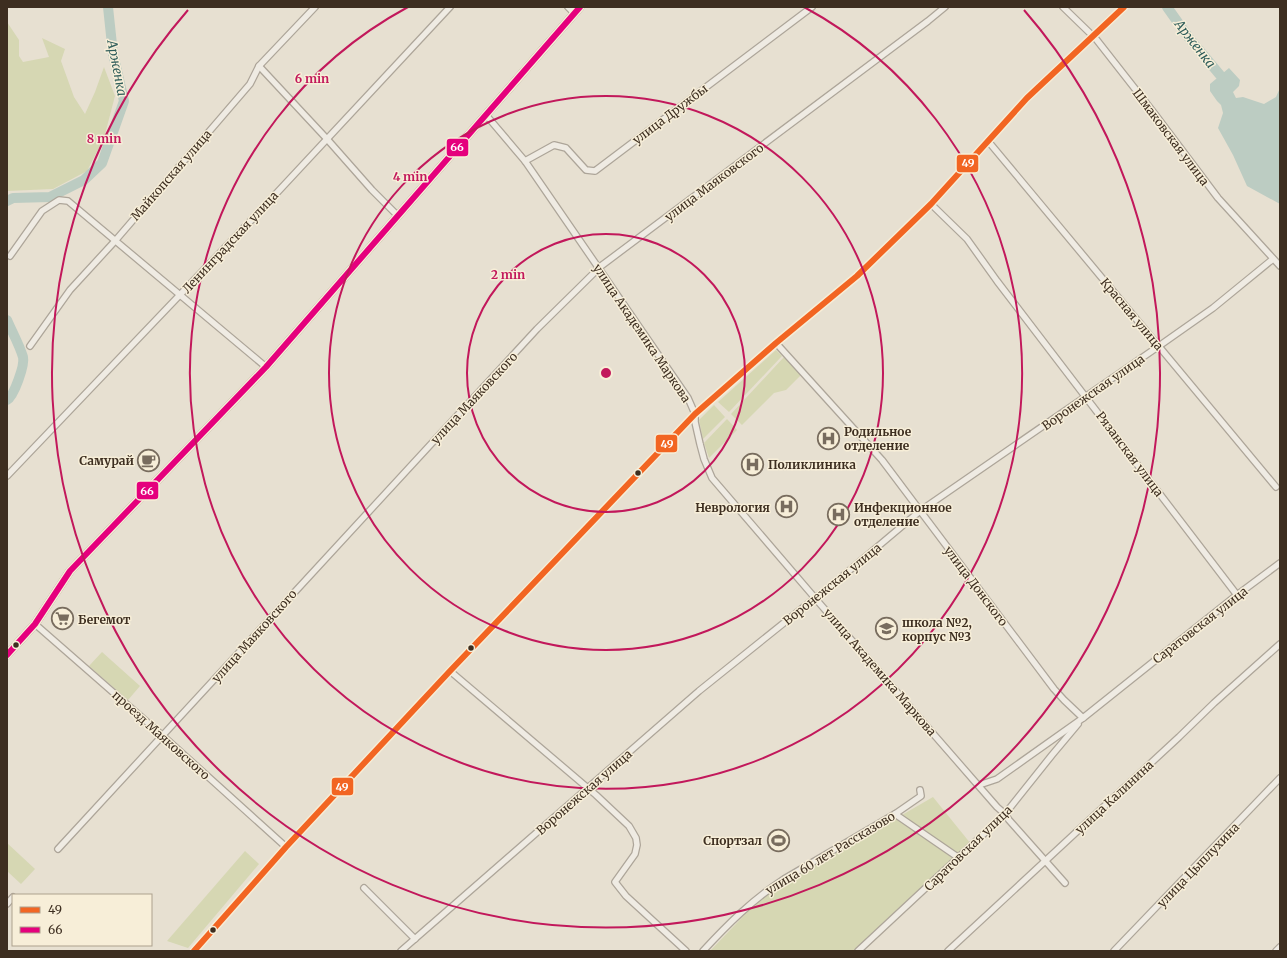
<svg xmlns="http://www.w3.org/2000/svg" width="1287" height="958" font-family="Merriweather,serif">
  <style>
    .green { fill: #d6d7b3 }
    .water { fill: #bcccc2 }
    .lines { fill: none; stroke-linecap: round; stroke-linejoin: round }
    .river { stroke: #bcccc2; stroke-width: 10 }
    .minor-casing { stroke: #ada599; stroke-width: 8 }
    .major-casing { stroke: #928b80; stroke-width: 9 }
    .minor { stroke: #efebe3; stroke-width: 5.5 }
    .major { stroke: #e6e1d4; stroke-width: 7 }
    .bus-1-casing { stroke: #f7eed8; stroke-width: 9 }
    .bus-2-casing { stroke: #f7eed8; stroke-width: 9 }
    .bus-1 { stroke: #f26522; stroke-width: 6 }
    .bus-2 { stroke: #e5007d; stroke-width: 6 }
    .ring { fill: none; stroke: #c2185b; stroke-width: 2 }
    .bus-dot { fill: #3d2e20; stroke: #f7eed8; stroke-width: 1.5 }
    .labels { text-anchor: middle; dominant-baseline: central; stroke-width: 3; stroke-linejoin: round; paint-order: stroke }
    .street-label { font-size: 12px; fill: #3d2e20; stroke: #f7eed8 }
    .poi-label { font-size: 12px; font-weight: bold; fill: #3d2e20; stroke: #f7eed8; text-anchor: start }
    .water-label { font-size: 13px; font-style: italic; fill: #2f5d5a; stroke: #f7eed8 }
    .centre { fill: #c2185b; stroke: #f7eed8; stroke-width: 2 }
    .ring-label { font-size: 12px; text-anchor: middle; font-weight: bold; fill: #c2185b; stroke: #f7eed8; stroke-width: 3; stroke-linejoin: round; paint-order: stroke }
    .line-badge { stroke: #f7eed8; stroke-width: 1.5 }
    .badge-label { font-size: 11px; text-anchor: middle; font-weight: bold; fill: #fff }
  </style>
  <rect width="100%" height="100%" fill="#e7e0d1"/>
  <g class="green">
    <path d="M7,22l12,18v16l4,6 26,-5 -7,-19 23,11 -4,12 13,36 11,17 10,-22 9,-25 11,29 -11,42 -17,33 -34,18 -46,2z"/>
    <path d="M776,350l6,6 -53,56 -11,-10z"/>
    <path d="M784,357l17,18 -15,15 -12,3 -32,32 -11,-11z"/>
    <path d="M714,405l11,12 -22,22 -4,-19z"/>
    <path d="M727,419l10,11 -28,28 -5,-15z"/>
    <path d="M102,652l38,34 -12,14 -39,-34z"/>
    <path d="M933,797l38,47 -115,107h-146l46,-48 22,-16z"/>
    <path d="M7,843l28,26 -14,15 -14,-13z"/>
    <path d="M245,851l14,13 -71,84 -21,-7z"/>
  </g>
  <path class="water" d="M1229,68l11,12 -1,6 -6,6 3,6 7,-1 21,7 12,-7 4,-9v116l-33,-18 -14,-31 -15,-27 5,-15 -2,-8 -4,-4 -7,-10v-7z"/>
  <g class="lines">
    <g class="river">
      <path d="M1167,7l22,31 31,37"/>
      <path d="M7,201l6,-3 37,-1 34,-17 18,-17 22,-62 -11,-47 -5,-47"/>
      <path d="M7,320c5,12 12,24 16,37 2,8 -9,39 -16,43"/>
    </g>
    <defs>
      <g id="minor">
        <path d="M568,7l6,6"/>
        <path d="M1063,7l33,32 58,74 64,85 62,68"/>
        <path d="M259,66l68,73 45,51 26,26"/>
        <path d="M486,115l39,46 163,237 7,16v8l5,22 4,15 8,19 109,127 176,202 8,7 4,6 56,63"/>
        <path d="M988,141l288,346"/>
        <path d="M525,161l29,-16 12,3 20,22 9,1 217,-164"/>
        <path d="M931,204l36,35 30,42 240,314"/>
        <path d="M10,256l32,-45 17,-11 9,1 198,166"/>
        <path d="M776,343l106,117 172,229 10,11 19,18"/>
        <path d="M30,346l40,-56 45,-49 135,-157 9,-18 56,-59"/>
        <path d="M7,476l252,-264 191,-205"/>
        <path d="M35,624l128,112 123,111"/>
        <path d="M450,671l146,124 33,31 7,12 1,7 -2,9 -20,28 11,14 60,55"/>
        <path d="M979,785l18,-6 86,-61 154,-123 43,-32"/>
        <path d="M895,814l64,44"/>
        <path d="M58,849l479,-520 64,-63 327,-245 17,-14"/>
        <path d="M364,888l51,51"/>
        <path d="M7,904l6,-7"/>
        <path d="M194,951l92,-104 164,-176 245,-257 81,-71 81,-67 74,-72 96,-106 97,-91"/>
        <path d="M401,951l298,-260 116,-93 10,-7 95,-80 239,-165 54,-38 60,-49"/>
        <path d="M703,951c25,-27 49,-51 81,-72l111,-65 26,-18 -1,-6"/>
        <path d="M858,951l147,-137 47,-59 26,-31"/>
        <path d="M948,951l231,-214 35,-34 66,-59"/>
        <path d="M1114,951l166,-173"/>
        <path d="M1276,951l4,-4"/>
      </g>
      <path id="major" d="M7,655l28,-31 35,-53 196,-204 314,-360"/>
    </defs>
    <use href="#minor" class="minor-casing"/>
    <use href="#major" class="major-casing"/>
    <use href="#minor" class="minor"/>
    <use href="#major" class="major"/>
    <defs>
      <path id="bus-1" d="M194,951l92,-104 164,-176 245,-257 81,-71 81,-67 74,-72 96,-106 97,-91"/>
      <path id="bus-2" d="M7,655l28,-31 35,-53 196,-204 314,-360"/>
    </defs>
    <use href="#bus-1" class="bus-1-casing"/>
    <use href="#bus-2" class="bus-2-casing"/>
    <use href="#bus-1" class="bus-1"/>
    <use href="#bus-2" class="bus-2"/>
  </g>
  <g class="ring">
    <circle cx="606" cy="373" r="139"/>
    <circle cx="606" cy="373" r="277"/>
    <path d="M804 7A416 416 0 1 1 408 7"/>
    <path d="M1024 10A554 554 0 1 1 188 10"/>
  </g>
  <defs>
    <symbol id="hospital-ring" viewBox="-11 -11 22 22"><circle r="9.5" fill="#f7eed8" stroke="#786c5e" stroke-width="1.5"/><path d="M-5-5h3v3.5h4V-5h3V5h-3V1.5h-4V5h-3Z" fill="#786c5e"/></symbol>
    <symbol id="cafe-ring" viewBox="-11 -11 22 22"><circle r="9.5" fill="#f7eed8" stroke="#786c5e" stroke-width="1.5"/><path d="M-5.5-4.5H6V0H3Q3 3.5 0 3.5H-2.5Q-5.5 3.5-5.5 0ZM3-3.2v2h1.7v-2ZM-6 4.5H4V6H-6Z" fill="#786c5e"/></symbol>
    <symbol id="supermarket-ring" viewBox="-11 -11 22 22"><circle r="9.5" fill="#f7eed8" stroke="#786c5e" stroke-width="1.5"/><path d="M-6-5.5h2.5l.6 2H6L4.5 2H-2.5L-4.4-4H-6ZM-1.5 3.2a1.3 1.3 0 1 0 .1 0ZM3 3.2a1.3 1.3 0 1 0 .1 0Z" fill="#786c5e"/></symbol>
    <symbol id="school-ring" viewBox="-11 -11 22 22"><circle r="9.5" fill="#f7eed8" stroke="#786c5e" stroke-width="1.5"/><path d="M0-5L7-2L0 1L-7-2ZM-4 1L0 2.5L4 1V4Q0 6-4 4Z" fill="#786c5e"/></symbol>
    <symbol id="stadium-ring" viewBox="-11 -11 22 22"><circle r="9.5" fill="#f7eed8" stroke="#786c5e" stroke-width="1.5"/><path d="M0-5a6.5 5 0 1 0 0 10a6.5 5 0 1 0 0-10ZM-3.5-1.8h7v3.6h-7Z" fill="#786c5e"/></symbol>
  </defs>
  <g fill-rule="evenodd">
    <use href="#hospital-ring" x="816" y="426" width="25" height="25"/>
    <use href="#cafe-ring" x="136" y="448" width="25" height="25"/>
    <use href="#hospital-ring" x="740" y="452" width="25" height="25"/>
    <use href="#hospital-ring" x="774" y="494" width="25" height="25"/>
    <use href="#hospital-ring" x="826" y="502" width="25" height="25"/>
    <use href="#supermarket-ring" x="50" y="606" width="25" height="25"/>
    <use href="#school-ring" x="874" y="616" width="25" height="25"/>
    <use href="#stadium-ring" x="766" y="828" width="25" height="25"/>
  </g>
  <g class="bus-dot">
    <circle cx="638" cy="473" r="3.5"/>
    <circle cx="16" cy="645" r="3.5"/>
    <circle cx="471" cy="648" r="3.5"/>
    <circle cx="213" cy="930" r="3.5"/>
  </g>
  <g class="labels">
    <g class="street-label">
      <text transform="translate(670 114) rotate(-37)">улица Дружбы</text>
      <text transform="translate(1171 137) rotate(53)">Шмаковская улица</text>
      <text transform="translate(171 175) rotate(-49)">Майкопская улица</text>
      <text transform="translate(714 182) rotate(-37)">улица Маяковского</text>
      <text transform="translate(230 242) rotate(-47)">Ленинградская улица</text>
      <text transform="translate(1132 314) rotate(50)">Красная улица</text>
      <text transform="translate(642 333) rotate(56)">улица Академика Маркова</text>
      <text transform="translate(1093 392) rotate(-35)">Воронежская улица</text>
      <text transform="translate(474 398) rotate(-47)">улица Маяковского</text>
      <text transform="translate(1130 454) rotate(53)">Рязанская улица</text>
      <text transform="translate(832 584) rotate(-39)">Воронежская улица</text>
      <text transform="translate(976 586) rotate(53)">улица Донского</text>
      <text transform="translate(1200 625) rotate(-38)">Саратовская улица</text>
      <text transform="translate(254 636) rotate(-48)">улица Маяковского</text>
      <text transform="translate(880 672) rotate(49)">улица Академика Маркова</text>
      <text transform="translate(161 735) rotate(42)">проезд Маяковского</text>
      <text transform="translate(584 792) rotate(-41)">Воронежская улица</text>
      <text transform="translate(1114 797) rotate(-43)">улица Калинина</text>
      <text transform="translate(968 848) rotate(-44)">Саратовская улица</text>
      <text transform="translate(830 853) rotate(-31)">улица 60 лет Рассказово</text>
      <text transform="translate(1198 865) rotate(-46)">улица Цыплухина</text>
    </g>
    <g class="poi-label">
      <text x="844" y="431">Родильное<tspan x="844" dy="14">отделение</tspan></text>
      <text x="134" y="460" text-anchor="end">Самурай</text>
      <text x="768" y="464">Поликлиника</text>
      <text x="770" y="507" text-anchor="end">Неврология</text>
      <text x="854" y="507">Инфекционное<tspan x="854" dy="14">отделение</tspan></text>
      <text x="78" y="619">Бегемот</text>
      <text x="902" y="622">школа №2,<tspan x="902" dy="14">корпус №3</tspan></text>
      <text x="762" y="840" text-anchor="end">Спортзал</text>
    </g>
    <g class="water-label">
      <text transform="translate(1195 44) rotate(52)">Арженка</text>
      <text transform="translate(117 68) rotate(79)">Арженка</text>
    </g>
  </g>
  <circle cx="606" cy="373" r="6" class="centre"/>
  <g class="ring-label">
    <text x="312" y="83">6 min</text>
    <text x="104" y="143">8 min</text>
    <text x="410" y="181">4 min</text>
    <text x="508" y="279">2 min</text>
  </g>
  <g class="line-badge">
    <rect x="446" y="138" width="23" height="19" rx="4" fill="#e5007d"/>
    <rect x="956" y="154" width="23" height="19" rx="4" fill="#f26522"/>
    <rect x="655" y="434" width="23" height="19" rx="4" fill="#f26522"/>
    <rect x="136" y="481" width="23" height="19" rx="4" fill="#e5007d"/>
    <rect x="331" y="777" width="23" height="19" rx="4" fill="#f26522"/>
  </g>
  <g class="badge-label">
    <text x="457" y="151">66</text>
    <text x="968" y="167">49</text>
    <text x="667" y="448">49</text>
    <text x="147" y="495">66</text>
    <text x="342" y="791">49</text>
  </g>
  <rect width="1287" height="958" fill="none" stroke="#3d2e20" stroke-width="16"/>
  <rect x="12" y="894" width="140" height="52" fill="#f7eed8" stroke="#ada18e"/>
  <rect x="20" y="907" width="20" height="6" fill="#f26522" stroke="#ada18e"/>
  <text x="48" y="914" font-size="12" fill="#3d2e20">49</text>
  <rect x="20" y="927" width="20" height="6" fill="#e5007d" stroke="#ada18e"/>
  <text x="48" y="934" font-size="12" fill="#3d2e20">66</text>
</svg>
